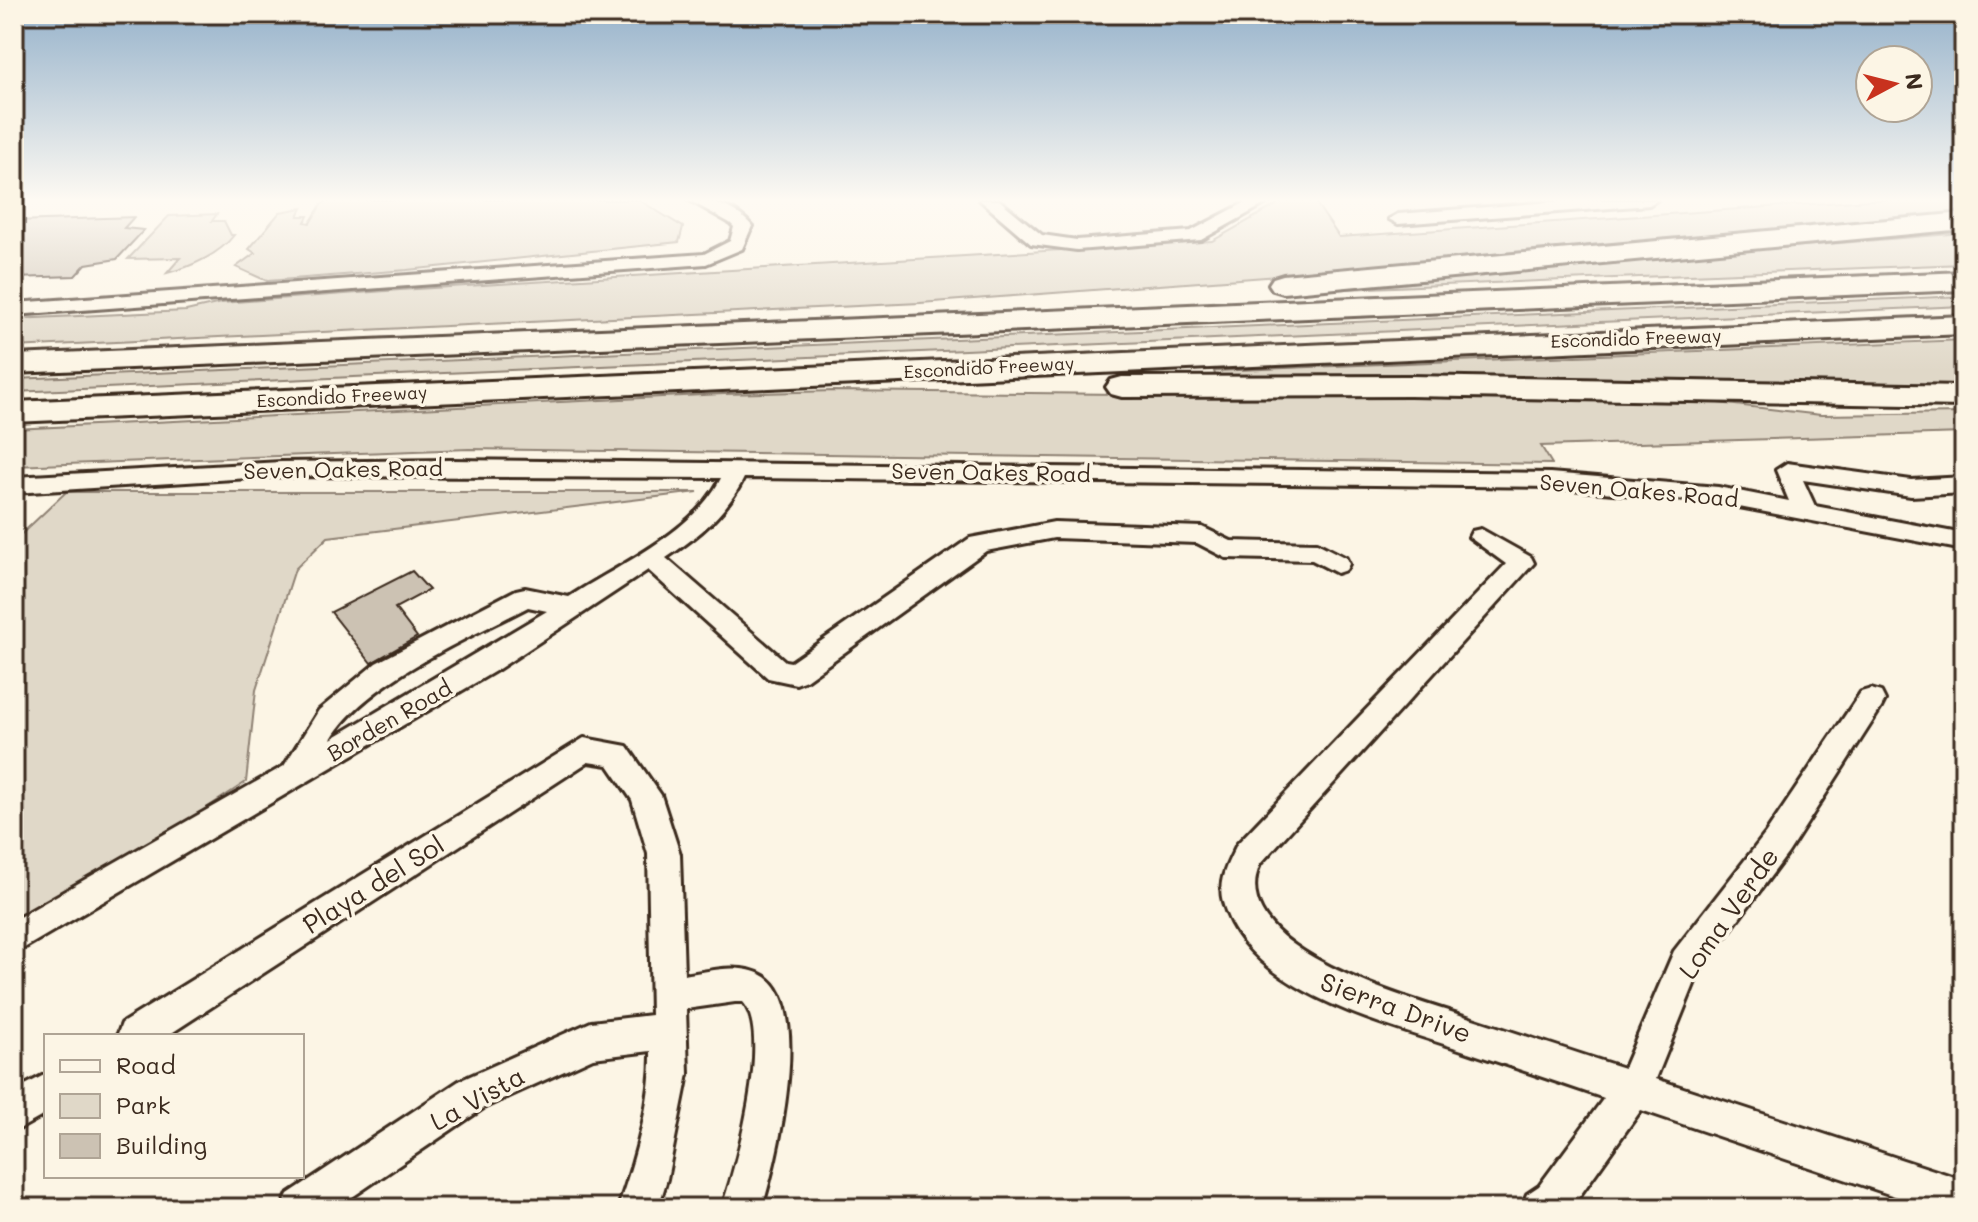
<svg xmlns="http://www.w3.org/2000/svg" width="1978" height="1222" font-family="Mali,sans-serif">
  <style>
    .green { fill: #e0d8c8; stroke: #8e8173; stroke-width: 2 }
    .building { fill: #ccc2b3; stroke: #3b2a1e; stroke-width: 2 }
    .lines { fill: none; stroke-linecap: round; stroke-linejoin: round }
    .minor-casing { stroke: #3b2a1e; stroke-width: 6 }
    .highway-casing { stroke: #3b2a1e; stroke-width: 6 }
    .minor { fill: #fcf5e5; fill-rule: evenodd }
    .highway { fill: #fcf5e5; fill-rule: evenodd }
    .labels { text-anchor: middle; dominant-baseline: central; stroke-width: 7; stroke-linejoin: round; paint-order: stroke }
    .far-street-label { font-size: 18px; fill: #3b2a1e; stroke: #fcf5e5 }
    .street-label { font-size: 22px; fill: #3b2a1e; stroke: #fcf5e5 }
    .near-street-label { font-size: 26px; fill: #3b2a1e; stroke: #fcf5e5 }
  </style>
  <rect width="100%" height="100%" fill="#fcf5e5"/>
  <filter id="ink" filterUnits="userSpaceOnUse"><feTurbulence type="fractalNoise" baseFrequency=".0125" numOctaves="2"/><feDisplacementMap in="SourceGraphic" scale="16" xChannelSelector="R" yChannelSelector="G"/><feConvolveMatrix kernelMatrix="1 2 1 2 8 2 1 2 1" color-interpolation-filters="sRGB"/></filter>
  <g filter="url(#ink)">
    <g class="green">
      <path d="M329,200h310l44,27 -4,15 -272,28 -140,11 -31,-14 19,-14 -6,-4 31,-37 22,-4 -4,8h10l-3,6 5,1 11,-18z"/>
      <path d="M1285,200h29l25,37 530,-37h95v12l-685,64 -359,27 -906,44v-28l172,-8 35,-8 179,-13 812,-49z"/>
      <path d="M217,214l-5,7h12l7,14h3c-14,19 -43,32 -67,38l13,-15 -52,1 41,-43z"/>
      <path d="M1964,233v31l-669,27 9,-5z"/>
      <path d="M1964,296v10l-1950,86v-13z"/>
      <path d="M1964,340v45l-748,-7 -2,-7z"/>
      <path d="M833,391l859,9 129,15 143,-2v20l-423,13 11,18 -1083,-15 -455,17v-37l709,-35z"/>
      <path d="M66,492h632l-370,45 -33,32 -39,121 -10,92 -232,152v-393z"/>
    </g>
    <g class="building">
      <path d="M134,217l-10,11 20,2 -27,29 -31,5 -11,12 -61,2v-57z"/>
      <path d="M412,571l17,19 -34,18 22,29 -46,26 -40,-51z"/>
    </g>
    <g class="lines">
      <defs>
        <g id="minor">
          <path d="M689,200c24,0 47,7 63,26l-10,23 -36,15 -692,51v-12l690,-49 26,-13 4,-14 -4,-4z"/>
          <path d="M980,200h19l43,35 35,5 114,-9 59,-31h22l-71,40 -124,10 -46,-6z"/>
          <path d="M1577,200h80l-8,5 -251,19 -9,-5 9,-5z"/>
          <path d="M450,460l1100,13 168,14 71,14 -13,-31 11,-7 124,17 53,-3v16l-53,3 -108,-16 12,26 149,28v16l-246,-47 -168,-16 -806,-9c-18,36 -45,58 -78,80l119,103 6,1 179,-124 84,-16 148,5 29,14 86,2 29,15 3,6 -3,6 -9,3 -25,-13 -86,-2 -29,-15 -143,-5 -68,13 -180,129 -10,4 -28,-6 -120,-108 -151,100 -483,284v-34l270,-154 35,-56 57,-47 140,-73 9,-2 44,9c51,-33 124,-64 152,-119l-440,-2 -267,17v-16l267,-15zM528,607l19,4 -216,128c35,-58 138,-101 197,-132z"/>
          <path d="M1481,529l50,28 3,6 -274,301c-38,87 157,136 213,155 50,16 100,33 151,49l50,-117 92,-118 95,-141 10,-3 10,3 4,8 -4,8 -93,145 -89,119 -43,107 308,101v28h-34l-289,-98 -70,98h-50l6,-14 12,-8 65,-88c-50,-17 -100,-34 -151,-51 -74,-25 -206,-57 -230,-145 -6,-21 5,-39 14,-58l269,-280 -37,-27 3,-6z"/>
          <path d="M584,738l43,8 34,49 19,59 4,121c25,-4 57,-13 80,1 51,30 12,187 -2,232h-40c13,-39 51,-173 21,-206h-8l-49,7 2,65 -21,105 -9,29h-40c17,-48 34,-106 33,-157l-58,7 -108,49 -149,101h-54l6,-14 171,-113 132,-59 60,-7 -3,-161 -16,-54 -24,-35 -20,-3 -421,274h-50l5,-13z"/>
          <path d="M46,1074v40l-32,18v-41z"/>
        </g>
        <g id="highway">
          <path d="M1964,213v16l-681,64 -10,-3 -4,-6 4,-6 10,-3z"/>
          <path d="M1964,272v18l-1950,83v-18z"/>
          <path d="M1964,316v18l-1950,88v-20z"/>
          <path d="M1410,376l554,10v20l-554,-10 -288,1 -11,-3 -5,-7 5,-7 11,-3z"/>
        </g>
      </defs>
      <use href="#minor" class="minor-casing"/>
      <use href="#highway" class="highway-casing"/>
      <use href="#minor" class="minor"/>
      <use href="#highway" class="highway"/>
    </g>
  </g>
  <linearGradient id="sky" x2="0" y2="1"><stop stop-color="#94b1ca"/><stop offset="0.54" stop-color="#fefaf3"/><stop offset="1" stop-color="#fefaf3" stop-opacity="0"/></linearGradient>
  <rect width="1978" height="371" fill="url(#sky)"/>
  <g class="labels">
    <g class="far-street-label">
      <text transform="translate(1636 338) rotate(-2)">Escondido Freeway</text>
      <text transform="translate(989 367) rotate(-3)">Escondido Freeway</text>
      <text transform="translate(342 396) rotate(-3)">Escondido Freeway</text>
    </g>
    <g class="street-label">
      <text transform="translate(343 469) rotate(-1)">Seven Oakes Road</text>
      <text transform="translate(991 472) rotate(1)">Seven Oakes Road</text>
      <text transform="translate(1639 490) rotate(5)">Seven Oakes Road</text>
      <text transform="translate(389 720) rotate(-30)">Borden Road</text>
    </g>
    <g class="near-street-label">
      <text transform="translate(373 884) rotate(-32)">Playa del Sol</text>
      <text transform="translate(1728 913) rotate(-55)">Loma Verde</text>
      <text transform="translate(1396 1007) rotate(20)">Sierra Drive</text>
      <text transform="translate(477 1098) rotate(-29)">La Vista</text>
    </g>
  </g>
  <rect width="1978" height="1222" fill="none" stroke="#fcf5e5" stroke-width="48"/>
  <rect x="24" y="24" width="1930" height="1174" fill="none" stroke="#3b2a1e" stroke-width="3" filter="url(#ink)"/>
  <rect x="44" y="1034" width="260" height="144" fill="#fcf5e5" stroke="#afa495" stroke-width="2"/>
  <rect x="60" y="1060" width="40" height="12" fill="#fcf5e5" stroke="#afa495" stroke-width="2"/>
  <text x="116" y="1074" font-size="24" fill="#3b2a1e">Road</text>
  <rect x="60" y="1094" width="40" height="24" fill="#e0d8c8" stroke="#afa495" stroke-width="2"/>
  <text x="116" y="1114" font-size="24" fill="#3b2a1e">Park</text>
  <rect x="60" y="1134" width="40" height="24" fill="#ccc2b3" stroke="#afa495" stroke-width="2"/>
  <text x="116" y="1154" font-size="24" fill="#3b2a1e">Building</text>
  <g transform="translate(1894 84) rotate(83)"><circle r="38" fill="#fcf5e5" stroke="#afa495" stroke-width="2"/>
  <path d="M0-6L14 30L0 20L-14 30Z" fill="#c8321e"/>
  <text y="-12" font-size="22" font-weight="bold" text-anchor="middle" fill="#3b2a1e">N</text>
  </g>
</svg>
